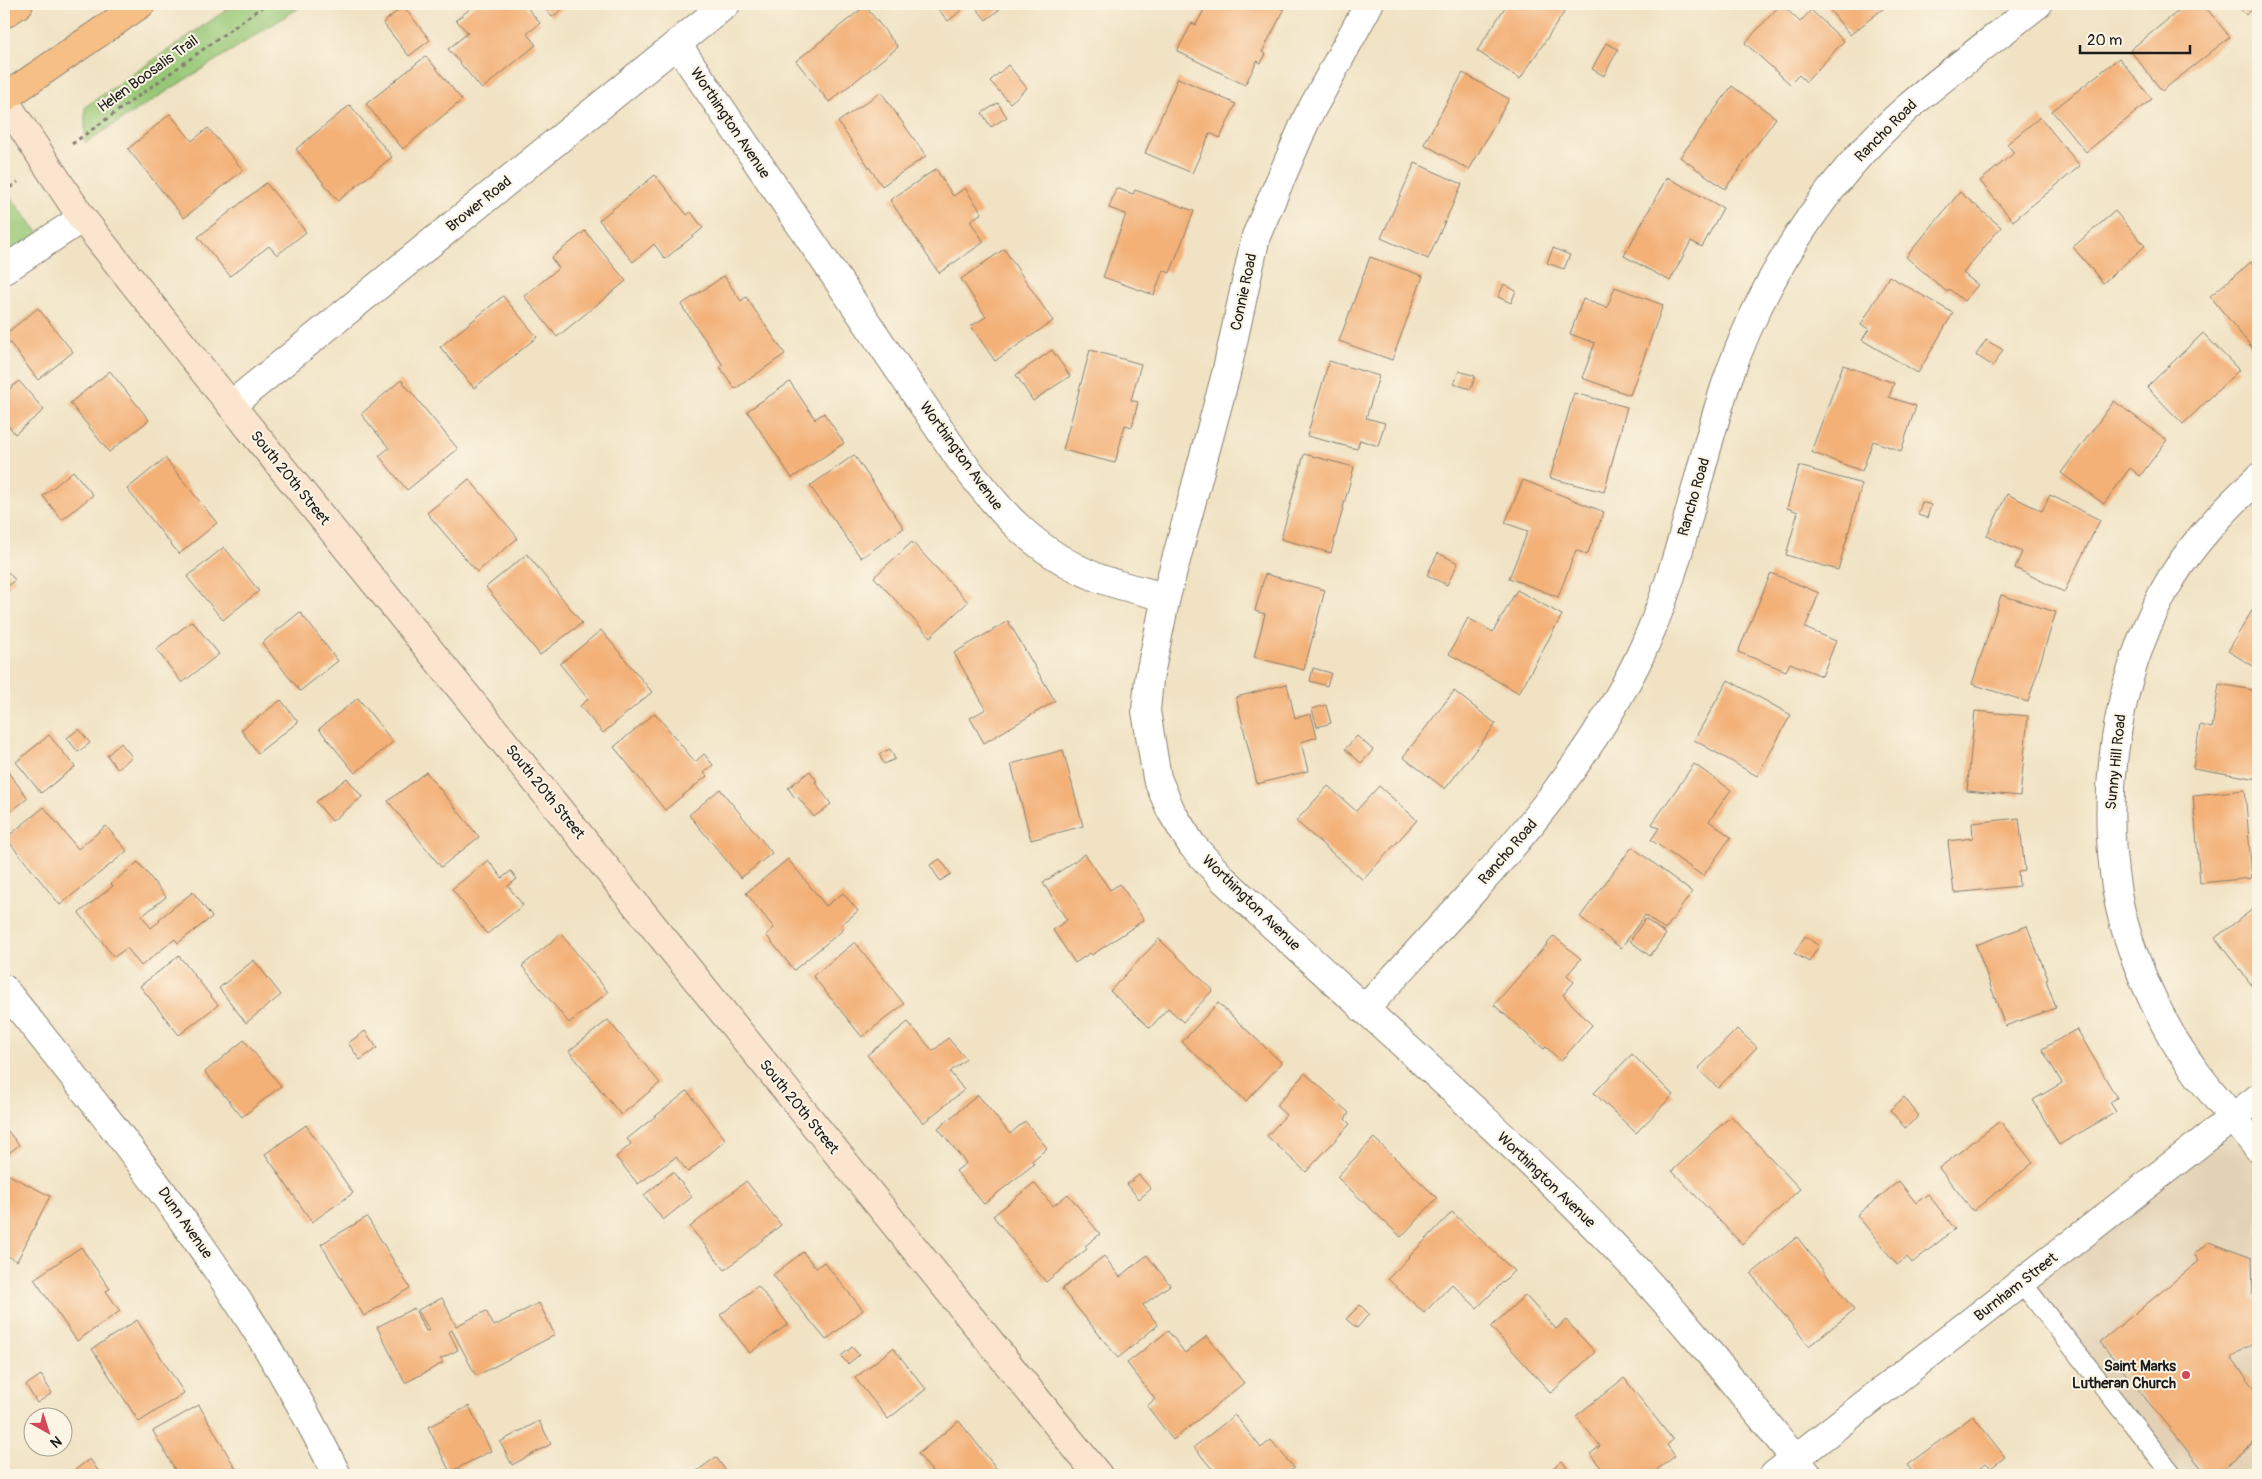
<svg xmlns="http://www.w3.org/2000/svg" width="2262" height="1479" font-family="Pangolin,sans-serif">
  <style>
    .built { fill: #e2d1b4 }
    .green { fill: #97c776; stroke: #5a7249 }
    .building { fill: #f3b077 }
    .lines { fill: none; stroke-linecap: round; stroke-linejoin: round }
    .lane-casing { stroke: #867f70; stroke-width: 21 }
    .street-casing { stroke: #867f70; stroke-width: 30 }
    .secondary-casing { stroke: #867f70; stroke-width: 30 }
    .primary-casing { stroke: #867f70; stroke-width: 30 }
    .path { stroke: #867f70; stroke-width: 3; stroke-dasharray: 4 4; stroke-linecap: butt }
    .lane { stroke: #fff; stroke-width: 19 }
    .street { stroke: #fff; stroke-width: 28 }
    .secondary { stroke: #fbe5cf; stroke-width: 28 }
    .primary { stroke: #f5bf86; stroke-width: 28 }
    .poi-dot { fill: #d1495b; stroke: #fcf5e5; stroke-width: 2 }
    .labels { text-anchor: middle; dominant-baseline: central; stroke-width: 4; stroke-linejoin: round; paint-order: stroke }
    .street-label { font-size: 15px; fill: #1c1c1c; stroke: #fcf5e5 }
    .poi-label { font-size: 15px; font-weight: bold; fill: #1c1c1c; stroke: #fcf5e5; text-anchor: end }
  </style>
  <rect width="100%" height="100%" fill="#fcf5e5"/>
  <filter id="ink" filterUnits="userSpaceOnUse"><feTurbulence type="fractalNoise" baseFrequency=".02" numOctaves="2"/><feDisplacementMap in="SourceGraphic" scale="10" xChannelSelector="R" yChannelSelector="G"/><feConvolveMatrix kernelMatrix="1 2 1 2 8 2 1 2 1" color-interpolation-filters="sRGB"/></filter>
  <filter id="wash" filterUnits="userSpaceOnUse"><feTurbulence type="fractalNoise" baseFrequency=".0096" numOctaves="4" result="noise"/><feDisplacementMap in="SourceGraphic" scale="20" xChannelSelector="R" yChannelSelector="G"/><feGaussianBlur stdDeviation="1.12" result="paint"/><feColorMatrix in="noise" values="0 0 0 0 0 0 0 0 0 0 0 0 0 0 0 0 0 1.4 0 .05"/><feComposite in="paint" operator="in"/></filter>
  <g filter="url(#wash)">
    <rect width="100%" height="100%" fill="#f0e2c3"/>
    <path class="built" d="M2234,1118l24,30v327h-85l-151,-192z"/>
    <g class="green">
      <path d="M235,4h70l-220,139v-36z"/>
      <path d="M4,189l42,53 -42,28z"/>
    </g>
    <g id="blocks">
      <g class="building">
        <path d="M476,4h48l16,19 -13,11 9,11 -54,44 -34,-40 20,-16 -12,-13z"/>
        <path d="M541,4h28l-17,13z"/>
        <path d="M934,4h35l-21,17z"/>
        <path d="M973,4h33l-20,16z"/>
        <path d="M1207,4h64l13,6 -22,42 4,2 -5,9 -4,-2 -12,24 -68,-34 15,-28 4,2z"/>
        <path d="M1507,4h46l12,7 -45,68 -43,-28z"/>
        <path d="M1781,4l19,18 11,-12 33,31 -38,41 -7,-7 -9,9 -45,-41z"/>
        <path d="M1825,4h64l-39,31z"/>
        <path d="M2187,4h16l27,33 -68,54 -32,-41z"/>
        <path d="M2236,4h22v1l-12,10z"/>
        <path d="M403,6l27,34 -21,16 -26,-33z"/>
        <path d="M865,6l33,41 -69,55 -33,-41z"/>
        <path d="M1606,43l12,6 -14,27 -12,-7z"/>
        <path d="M426,56l36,44 -59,49 -37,-45z"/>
        <path d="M2119,58l33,41 -66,53 -34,-41z"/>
        <path d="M1008,65l19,23 -17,15 -20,-22z"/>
        <path d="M1463,73l46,26 -40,71 -45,-26z"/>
        <path d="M1178,78l58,26 -16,34 -10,-5 -18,40 -47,-20z"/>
        <path d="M1732,86l44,32 -51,71 -45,-32z"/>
        <path d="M881,92l45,64 -44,30 -44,-64z"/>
        <path d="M998,103l9,14 -16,10 -9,-14z"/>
        <path d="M350,105l42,52 -54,44 -42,-52z"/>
        <path d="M170,114l22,27 16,-13 35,42 -59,48 -56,-69z"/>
        <path d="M2040,117l40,49 -67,55 -33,-40 34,-28 -7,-9z"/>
        <path d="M1415,163l47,21 -34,75 -47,-21z"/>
        <path d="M936,169l17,27 12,-8 17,25 -12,8 14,21 -45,31 -49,-73z"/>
        <path d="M655,175l32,40 4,-3 12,16 -38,31 -11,-15 -21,18 -34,-42z"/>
        <path d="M1667,177l56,31 -21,39 -11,-6 -21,40 -46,-25z"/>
        <path d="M266,183l40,49 -29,23 -8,-9 -39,30 -32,-39z"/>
        <path d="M1116,188l17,6 2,-4 59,21 -24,62 -7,-3 -9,25 -51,-18 23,-63 -17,-6z"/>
        <path d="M1960,192l41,35 -38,46 15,12 -14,16 -15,-12 -2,3 -41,-35z"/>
        <path d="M2115,211l30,35 -42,37 -30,-36z"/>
        <path d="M585,231l41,50 -69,56 -33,-41 35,-28 -8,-10z"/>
        <path d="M1553,248l17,7 -6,14 -17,-6z"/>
        <path d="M1004,249l49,72 -58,40 -24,-35 15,-9 -25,-38z"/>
        <path d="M1370,257l53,19 -31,84 -53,-19z"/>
        <path d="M2251,262l7,9v75l-4,4 -44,-54z"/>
        <path d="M724,276l17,25 5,-4 39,57 -50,35 -15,-22 3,-2 -42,-60z"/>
        <path d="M1889,276l64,37 -35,60 -56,-33 7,-11 -8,-4z"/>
        <path d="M1504,284l12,7 -5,12 -13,-6z"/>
        <path d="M1615,287l48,18 -33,90 -48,-17 13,-35 -25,-9 13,-35 24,9z"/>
        <path d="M503,296l34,41 -63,51 -34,-41z"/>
        <path d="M38,308l35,44 -35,28 -34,-45z"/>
        <path d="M2203,333l36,37 -56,54 -36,-37z"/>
        <path d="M1986,340l17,10 -10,16 -17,-11z"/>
        <path d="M1052,350l18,26 -37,25 -17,-26z"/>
        <path d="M1090,350l51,14 -10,36 7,2 -6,25 -7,-2 -10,38 -52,-13z"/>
        <path d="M1329,361l50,15 -13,42 19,5 -7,23 -18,-6 -3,9 -50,-13z"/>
        <path d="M1843,365l51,18 -5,14 27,9 -15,45 -28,-10 -11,30 -51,-19z"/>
        <path d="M110,371l39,49 -40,32 -39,-49z"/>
        <path d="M1459,371l16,5 -4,13 -17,-5z"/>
        <path d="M401,380l57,69 -51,41 -28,-34 10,-8 -28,-34z"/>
        <path d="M19,381l25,29 -29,24 -11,-14v-26z"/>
        <path d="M790,382l25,37 9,-6 20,30 -52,35 -45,-67z"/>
        <path d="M1574,393l53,14 -23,85 -54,-14z"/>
        <path d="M2114,401l53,39 -27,36 -10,-8 -26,36 -43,-31z"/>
        <path d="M1304,454l50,13 -23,86 -50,-14z"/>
        <path d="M854,455l50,73 -43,30 -51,-72z"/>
        <path d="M165,458l52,65 -38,31 -52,-65z"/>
        <path d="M1799,466l63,18 -24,86 -52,-15 12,-43 -11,-4z"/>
        <path d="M73,471l20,24 -31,25 -19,-24z"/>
        <path d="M469,479l49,59 -41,34 -50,-59z"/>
        <path d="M1523,480l81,32 -17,43 -11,-5 -18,47 -49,-19 19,-47 -23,-8z"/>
        <path d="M2007,494l35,17 8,-16 50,25 -36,72 -49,-24 7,-16 -35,-16z"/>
        <path d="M1922,502l9,3 -4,13 -9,-3z"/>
        <path d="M912,542l56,60 -38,35 -56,-60z"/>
        <path d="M224,547l35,44 -36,29 -36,-43z"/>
        <path d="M1438,553l20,10 -11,22 -20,-10z"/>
        <path d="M527,554l55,69 -42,32 -54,-68z"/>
        <path d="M8,572l7,8 -8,7 -3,-4v-8z"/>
        <path d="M1771,573l48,20 -14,35 31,13 -14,35 -32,-13 -4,8 -48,-19z"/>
        <path d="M1265,574l60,16 -21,80 -50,-13 11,-43 -10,-3z"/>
        <path d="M1517,590l45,25 -43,78 -70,-39 19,-36 25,14z"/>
        <path d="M2001,595l55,17 -28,90 -56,-18z"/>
        <path d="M2256,604l2,1v64l-30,-18z"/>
        <path d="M300,612l38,49 -38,30 -38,-48z"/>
        <path d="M192,621l27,33 -37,29 -26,-34z"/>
        <path d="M1008,621l47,80 -71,42 -14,-25 16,-9 -32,-56z"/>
        <path d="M601,630l51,62 -49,41 -23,-27 8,-7 -28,-35z"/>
        <path d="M1313,668l18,5 -4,13 -17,-5z"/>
        <path d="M1728,680l63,35 -34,61 -63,-36z"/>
        <path d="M1287,684l8,34 16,-4 6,23 -16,5 7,29 -51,13 -21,-87z"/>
        <path d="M2219,684l39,7v88l-65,-11 7,-43 12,3z"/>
        <path d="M1454,691l42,33 -51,65 -42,-32z"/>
        <path d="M358,698l35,44 -38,31 -36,-44z"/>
        <path d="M281,700l17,22 -40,31 -17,-23z"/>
        <path d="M1326,705l5,18 -14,4 -5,-18z"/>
        <path d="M1975,711l53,5 -8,80 -53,-5z"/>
        <path d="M655,713l40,49 9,-8 9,11 -9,8 3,3 -42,34 -51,-63z"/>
        <path d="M79,729l11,14 -12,9 -11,-14z"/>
        <path d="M49,735l26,32 -34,26 -25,-31z"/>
        <path d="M1357,736l16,14 -12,13 -16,-14z"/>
        <path d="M121,743l11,14 -15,12 -10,-14z"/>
        <path d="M890,749l5,10 -11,5 -5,-10z"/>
        <path d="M1063,750l20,76 -52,14 -20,-76z"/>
        <path d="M1694,764l37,26 -22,31 22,16 -28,39 -52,-36 8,-12 -7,-4z"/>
        <path d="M4,767l24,31 -24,19z"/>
        <path d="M810,771l7,10 -2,1 16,22 -17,13 -17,-21 -2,2 -7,-10z"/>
        <path d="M426,772l53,65 -38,30 -53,-66z"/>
        <path d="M347,778l15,19 -30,24 -16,-19z"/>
        <path d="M1328,786l28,25 23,-25 38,34 -54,60 -67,-59z"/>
        <path d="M720,789l52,64 -31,25 -52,-63z"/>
        <path d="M2245,790l7,88 -52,5 -7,-88z"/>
        <path d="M44,807l34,42 28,-23 21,25 -67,54 -54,-67z"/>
        <path d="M2019,818l6,53 -7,1 1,14 -65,7 -6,-52 25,-3 -1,-15z"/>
        <path d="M1632,847l60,45 -27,38 -20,-15 -24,33 -41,-31z"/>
        <path d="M1085,854l25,36 10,-6 24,36 -52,35 -2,-2 -15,10 -22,-33 14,-10 -24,-37z"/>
        <path d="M788,859l38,47 17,-13 15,18 -17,14 3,4 -50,41 -28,-35 8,-7 -28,-35z"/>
        <path d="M940,859l11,15 -11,7 -10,-16z"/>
        <path d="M488,860l14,18 9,-7 6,8 -9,7 15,19 -36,29 -35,-45z"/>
        <path d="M138,862l28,35 -24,19 9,12 9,-7 -1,-2 34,-27 19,25 -34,26 -3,-4 -34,27 -14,-18 -13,9 -35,-44 34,-27 -2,-2z"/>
        <path d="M2257,906l1,2v85l-43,-55z"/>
        <path d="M1645,919l21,15 -16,22 -20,-15z"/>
        <path d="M2027,926l21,53 -2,1 10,28 -51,18 -29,-81z"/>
        <path d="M561,934l47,58 -39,31 -47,-57z"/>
        <path d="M1554,936l27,23 -14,16 7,7 -11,13 29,30 -31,36 -15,-14 -2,2 -50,-44z"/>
        <path d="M1805,936l14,10 -10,16 -15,-9z"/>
        <path d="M1159,939l54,51 -30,32 -15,-14 -18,20 -40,-37z"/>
        <path d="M855,942l49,62 -42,33 -49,-61z"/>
        <path d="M179,956l39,49 -39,30 -39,-49z"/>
        <path d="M254,960l27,35 -35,28 -27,-35z"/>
        <path d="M1218,1003l64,60 -36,38 -64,-59z"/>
        <path d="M608,1020l52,63 -39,32 -52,-64z"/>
        <path d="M908,1022l25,29 15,-13 18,21 -16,13 14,18 -41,33 -56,-68z"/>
        <path d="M1737,1029l20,18 -39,41 -20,-19z"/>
        <path d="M2077,1029l40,69 -7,4 6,10 -57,33 -26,-45 29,-17 -20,-34z"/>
        <path d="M365,1031l12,17 -17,12 -12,-17z"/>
        <path d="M244,1040l37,46 -39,31 -37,-45z"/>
        <path d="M1632,1054l41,41 -37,38 -42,-40z"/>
        <path d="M1305,1073l44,40 -4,6 5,5 -44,48 -39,-36 19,-21 -10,-9z"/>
        <path d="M687,1091l39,49 -38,32 -12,-15 -38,27 -22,-27 15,-13 -4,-5z"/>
        <path d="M978,1095l32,39 15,-13 22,27 -15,13 2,3 -50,40 -28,-33 10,-8 -28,-35z"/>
        <path d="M1904,1097l15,19 -14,12 -15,-18z"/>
        <path d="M1731,1116l69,73 -58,55 -70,-73z"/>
        <path d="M2000,1121l33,42 -60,48 -34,-43z"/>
        <path d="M306,1125l47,68 -41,29 -47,-68z"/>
        <path d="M4,1126l15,19 -15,12z"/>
        <path d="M1374,1138l63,60 -36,39 -64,-60z"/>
        <path d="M673,1172l19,25 -29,23 -19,-25z"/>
        <path d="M7,1174l43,22 -33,65 -13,-7v-74z"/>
        <path d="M1139,1175l12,14 -12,10 -12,-15z"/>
        <path d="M746,1181l35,44 -56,45 -35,-43z"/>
        <path d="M1899,1181l17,22 12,-9 27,35 -43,34 -5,-6 -10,8 -40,-50z"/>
        <path d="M1034,1183l19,23 15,-12 32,40 -15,12 2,3 -41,33 -53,-66z"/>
        <path d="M1452,1212l62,59 -37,37 -25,-24 -28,29 -36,-34z"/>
        <path d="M367,1217l43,71 -46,28 -43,-72z"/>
        <path d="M1797,1237l57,73 -45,36 -58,-72z"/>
        <path d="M2209,1242l43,16 1,39 5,6v38l-12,7 -1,-1 -14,11 27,34v48l-44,35h-7l-107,-133 99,-81 -5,-7z"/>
        <path d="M81,1247l29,42 -4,2 14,20 -43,30 -43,-62z"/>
        <path d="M803,1252l13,16 8,-6 39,48 -37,30 -53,-65z"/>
        <path d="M1147,1255l23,30 -27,20 15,20 -40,33 -56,-69 42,-33 16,21z"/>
        <path d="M758,1286l30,38 -38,29 -30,-38z"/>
        <path d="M1525,1295l31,34 10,-9 29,32 -44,41 -60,-66z"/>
        <path d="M442,1298l14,28 30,-15 8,15 45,-23 16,32 -79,41 -24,-46 -3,2 9,18 -18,9 3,4 -38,20 -28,-56 37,-19 12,23 3,-1 -11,-20z"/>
        <path d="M1360,1305l9,9 -12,14 -11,-9z"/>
        <path d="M137,1320l47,73 -45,29 -47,-73z"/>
        <path d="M1168,1331l17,22 22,-17 37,47 -71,57 -26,-34 8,-7 -28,-36z"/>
        <path d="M852,1347l7,8 -11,9 -7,-8z"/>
        <path d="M893,1348l33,41 -38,30 -33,-41z"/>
        <path d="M41,1375l11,18 -15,10 -11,-18z"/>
        <path d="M1624,1378l49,62 -6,5 8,11 -25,19h-43l-17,-21 10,-8 -24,-30z"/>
        <path d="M199,1405l37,64 -10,6h-48l-25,-44z"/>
        <path d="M469,1406l22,45 -41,21 -22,-45z"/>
        <path d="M1235,1415l26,33 10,-8 23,28 -9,7h-68l-23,-28z"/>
        <path d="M1973,1416l32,41 -14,11 -5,-5 -15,12h-56l-8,-10z"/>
        <path d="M539,1421l12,23 -39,21 -12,-23z"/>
        <path d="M959,1421l38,48 -8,6h-54l-17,-21z"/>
        <path d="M716,1457l10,14 -6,4h-20l-3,-4z"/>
        <path d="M90,1459l9,13 -5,3h-19l-2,-4z"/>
        <path d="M1562,1461l10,14h-28z"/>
      </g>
    </g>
  </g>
  <g filter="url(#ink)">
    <use href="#blocks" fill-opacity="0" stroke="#867f70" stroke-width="1"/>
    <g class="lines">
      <defs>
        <path id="lane" d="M2022,1283l151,192"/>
        <g id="street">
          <path d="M1369,4l-62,114 -51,118 -30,138 -60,223 -17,82 -3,32 11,67 14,33 21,34 31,34c130,122 266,238 390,366 70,72 132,152 195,230"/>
          <path d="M677,44l282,414c40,53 74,93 137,119 22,9 47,14 70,20"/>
          <path d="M4,270l78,-52"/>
          <path d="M231,405l495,-401"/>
          <path d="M2258,478c-35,33 -70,69 -94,113 -48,90 -64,201 -47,302 8,45 27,91 48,131 24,46 61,84 93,124"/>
          <path d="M4,989c124,155 246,306 333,486"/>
          <path d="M1364,1010c99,-109 205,-212 272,-346 43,-87 59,-185 89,-277 35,-104 99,-206 182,-279 42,-36 88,-70 131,-104"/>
          <path d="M1774,1475l484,-377"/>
        </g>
        <path id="secondary" d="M4,100l78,118 123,155 893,1102"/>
        <g id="primary">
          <path d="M4,14l15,-10"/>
          <path d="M4,98l137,-94"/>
        </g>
      </defs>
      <use href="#lane" class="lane-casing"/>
      <use href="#street" class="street-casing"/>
      <use href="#secondary" class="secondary-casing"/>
      <use href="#primary" class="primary-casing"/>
      <g class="path">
        <path d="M72,144l194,-140"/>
        <path d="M4,192l14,-10"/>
      </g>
      <use href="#lane" class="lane"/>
      <use href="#street" class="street"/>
      <use href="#secondary" class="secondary"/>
      <use href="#primary" class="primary"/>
    </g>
  </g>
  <circle class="poi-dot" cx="2186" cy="1375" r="5"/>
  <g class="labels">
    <g class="street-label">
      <text transform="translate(148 74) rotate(-36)">Helen Boosalis Trail</text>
      <text transform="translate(730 123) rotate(56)">Worthington Avenue</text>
      <text transform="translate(1886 131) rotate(-45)">Rancho Road</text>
      <text transform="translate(479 204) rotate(-39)">Brower Road</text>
      <text transform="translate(1244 292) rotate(-78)">Connie Road</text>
      <text transform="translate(961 456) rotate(54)">Worthington Avenue</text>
      <text transform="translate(290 478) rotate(51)">South 20th Street</text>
      <text transform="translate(1694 497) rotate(-74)">Rancho Road</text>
      <text transform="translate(2116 762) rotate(-84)">Sunny Hill Road</text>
      <text transform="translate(545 792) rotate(51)">South 20th Street</text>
      <text transform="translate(1508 852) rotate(-49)">Rancho Road</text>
      <text transform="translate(1251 903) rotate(44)">Worthington Avenue</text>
      <text transform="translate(799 1107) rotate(51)">South 20th Street</text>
      <text transform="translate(1546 1180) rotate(44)">Worthington Avenue</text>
      <text transform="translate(185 1223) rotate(55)">Dunn Avenue</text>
      <text transform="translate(2016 1287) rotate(-38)">Burnham Street</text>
    </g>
    <g class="poi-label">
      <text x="2176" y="1366">Saint Marks<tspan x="2176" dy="17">Lutheran Church</tspan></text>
    </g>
  </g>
  <rect width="2262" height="1479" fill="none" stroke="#fcf5e5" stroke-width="20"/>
  <g transform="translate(48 1432) rotate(141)"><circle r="24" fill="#fcf5e5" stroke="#a29e95"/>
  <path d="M0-4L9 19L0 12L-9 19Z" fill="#d1495b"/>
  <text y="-8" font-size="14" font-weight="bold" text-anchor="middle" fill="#1c1c1c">N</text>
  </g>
  <path d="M2080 45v8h110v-8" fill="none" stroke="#1c1c1c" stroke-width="2.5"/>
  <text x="2087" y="45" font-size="15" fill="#1c1c1c" stroke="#fcf5e5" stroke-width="4" paint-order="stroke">20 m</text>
</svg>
